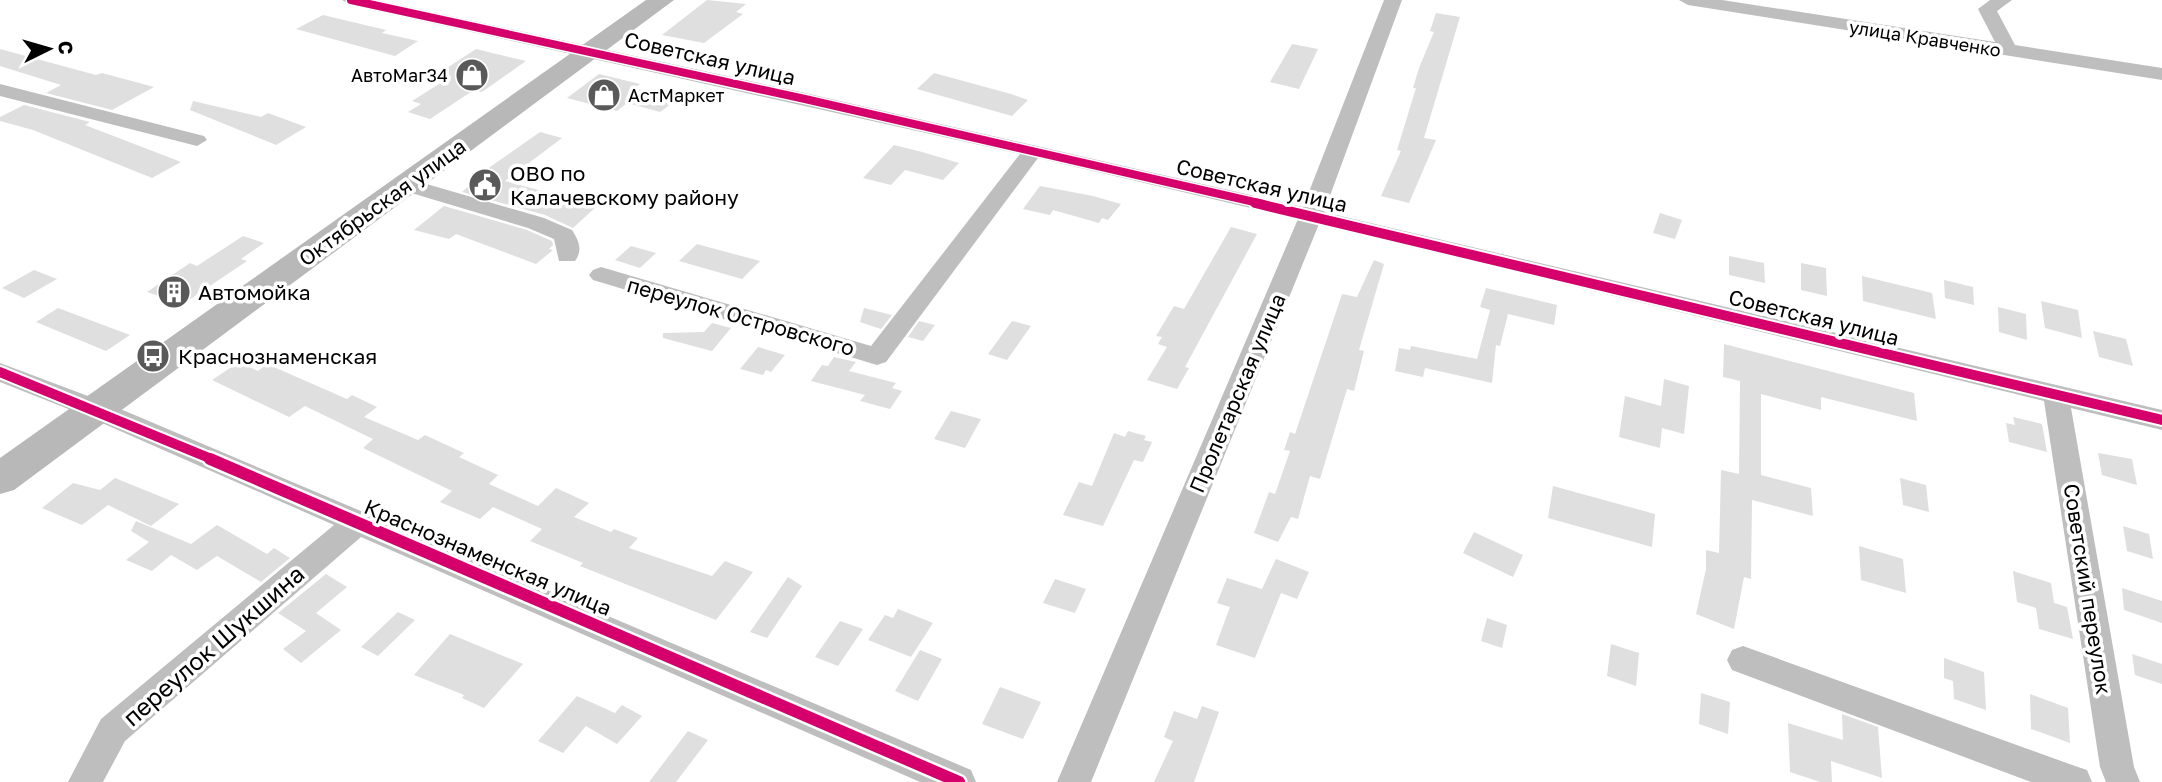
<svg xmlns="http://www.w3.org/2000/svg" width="2162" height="782" font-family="'Golos Text',sans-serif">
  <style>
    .building { fill: #dfdfdf }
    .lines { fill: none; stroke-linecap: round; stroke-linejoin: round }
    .street { fill: #bebebe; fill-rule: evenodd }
    .secondary { fill: #b8b8b8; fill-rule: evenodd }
    .cycleway-far2-casing { stroke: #fff; stroke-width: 11 }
    .cycleway-far1-casing { stroke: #fff; stroke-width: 14 }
    .cycleway-casing { stroke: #fff; stroke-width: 17 }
    .cycleway-far2 { stroke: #d6006c; stroke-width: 8 }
    .cycleway-far1 { stroke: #d6006c; stroke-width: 10 }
    .cycleway { stroke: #d6006c; stroke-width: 12 }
    .labels { text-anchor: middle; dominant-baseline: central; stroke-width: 7; stroke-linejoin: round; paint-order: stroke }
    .far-street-label { font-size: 18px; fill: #000; stroke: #fff }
    .far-poi-label { font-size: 18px; fill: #000; stroke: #fff; text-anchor: end }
    .street-label { font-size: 21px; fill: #000; stroke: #fff }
    .poi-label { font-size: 21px; fill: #000; stroke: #fff; text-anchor: start }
    .near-street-label { font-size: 24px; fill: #000; stroke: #fff }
  </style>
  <rect width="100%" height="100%" fill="#fff"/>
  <g class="building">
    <path d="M707,0l39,4 -10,8 7,2 -39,29 -42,-8z"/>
    <path d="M1436,13l24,4 -36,121 12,2 -27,63 -28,-7 20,-45 -4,-1 19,-62h-3l6,-20 15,-36 -4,-1z"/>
    <path d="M323,15l63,15 -4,3 36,8 -23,15 -99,-27z"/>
    <path d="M1292,44l26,5 -19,40 -29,-7z"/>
    <path d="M0,49l96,26 6,-2 52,14 -42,23 -66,-17 15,-8 -61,-19z"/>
    <path d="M476,49l50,12 -44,31 -8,-2 -44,29 -22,-7 13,-8 -9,-3 30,-19 -12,-3z"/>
    <path d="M934,73l77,21 17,6 -16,16 -95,-27z"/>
    <path d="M599,74l41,10 -5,4 43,11 -18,13 -33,-9 -10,8 -50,-13z"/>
    <path d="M193,101l68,16 7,-4 38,14 -30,18 -86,-35z"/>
    <path d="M24,105l66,17 -5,3 96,37 -29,16 -119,-48 -33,-9v-4z"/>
    <path d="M540,132l22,6 -57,43 92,25 -24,22 -28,-13 -83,-23 28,-25z"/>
    <path d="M894,145l28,7 37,11 -16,17 -38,-10 -14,15 -28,-7z"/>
    <path d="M1040,186l53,10 28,8 -13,16 -6,-2 -3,5 -46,-13 -3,5 -27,-6z"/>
    <path d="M444,206l83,24 25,11 1,4 -4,4 4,1 -17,14 -80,-30 -7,5 -35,-9z"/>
    <path d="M1660,213l22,7 -7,19 -22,-6z"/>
    <path d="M1231,227l26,7 -72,133 4,1 -12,21 -30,-9 20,-33 -9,-3 4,-7 -6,-1 18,-30 10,3z"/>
    <path d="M243,236l21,7 -23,16 6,2 -64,43 -36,-12 43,-29 7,3z"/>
    <path d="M697,244l7,2 56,15 -18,18 -63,-18z"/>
    <path d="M631,246l25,7 -16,15 -25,-8z"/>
    <path d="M1729,256l35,7 1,20 -36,-8z"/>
    <path d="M1374,260l10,4 -25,86 5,1 -10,40 -7,-2 -27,90 -10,-3 -12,43 -7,-2 -13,25 -24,-9 15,-41 6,2 15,-43 -6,-1 6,-18 5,2 47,-140 15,3z"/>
    <path d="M1801,263l25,5 1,28 -26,-6z"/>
    <path d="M34,270l23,9 -33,19 -22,-10z"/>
    <path d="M1862,276l70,17 4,26 -73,-18z"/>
    <path d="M1944,280l29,7 1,18 -29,-7z"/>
    <path d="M1486,288l71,17 -3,20 -46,-11 -8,32 -4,-1 -4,38 -67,-15 -2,9 -28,-6 4,-23 11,2 1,-4 66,13 13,-49 -10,-3z"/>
    <path d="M2041,301l37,9 4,28 -37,-10z"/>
    <path d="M1998,307l28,7 1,26 -28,-8z"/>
    <path d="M58,308l72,27 -24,16 -70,-29z"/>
    <path d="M864,308l28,7 -11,14 -21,-7z"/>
    <path d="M919,321l16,4 -12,16 -15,-4z"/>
    <path d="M1012,321l19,5 -24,34 -19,-6z"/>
    <path d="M712,323l19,5 -19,23 -49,-13v-5l41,-1z"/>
    <path d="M2093,331l33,8 7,27 -34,-9z"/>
    <path d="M1724,344l190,49 3,28 -96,-24v13l-60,-16v81l50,13 2,28 -61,-16 -1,79 -7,-2 -10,52 -38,-15 10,-45v-19l13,3 2,-83 18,4 1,-93 -17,-4z"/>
    <path d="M758,347l27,8 -14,17 -5,-2 -3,5 -23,-6z"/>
    <path d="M834,357l22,5 -7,9 47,12 -4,5 10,3 -12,18 -30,-8 5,-6 -54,-14 11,-16 6,1z"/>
    <path d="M239,362l19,9 9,-7 80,35 5,-4 25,12 -13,10 54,23 7,-5 39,18 -5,4 39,18 -9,9 49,22 18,-18 33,15 -15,14 37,15 3,-3 24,9 -9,10 83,28 13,-15 28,11 -37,48 -136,-54 3,-3 -53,-22 12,-12 -49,-22 -13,12 -40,-17 12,-11 -89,-43 10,-9 -68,-33 -16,11 -77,-37z"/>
    <path d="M1664,379l25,7 -5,48 -22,-6 -2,20 -41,-11 6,-41 36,10z"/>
    <path d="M951,411l30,8 -16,29 -31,-9z"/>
    <path d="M2013,417l29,7 5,28 -38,-10 -3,-19 9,2z"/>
    <path d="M1128,431l18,5 -2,4 8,2 -9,20 -9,-2 -31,66 -40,-11 16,-33 13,4 22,-53 11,4z"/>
    <path d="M2098,453l34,6 5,26 -35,-10z"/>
    <path d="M115,478l64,26 -28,22 -43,-21 -26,20 -40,-17 31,-25 27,7z"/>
    <path d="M1900,478l26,7 3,27 -26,-7z"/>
    <path d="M1553,486l102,28 -3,33 -104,-29z"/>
    <path d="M136,521l55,23 26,-19 50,29 7,-6 16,10 -29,24 -44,-26 -20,14 -26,-15 -19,16 -26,-11 23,-18 -18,-11z"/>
    <path d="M2123,526l26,8 4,25 -26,-8z"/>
    <path d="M1474,532l49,23 -10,22 -50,-24z"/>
    <path d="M1859,546l44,13 3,34 -45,-13z"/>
    <path d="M1276,559l33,13 -12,27 -16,-6 -26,65 -39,-13 14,-38 -13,-4 10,-25 35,11z"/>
    <path d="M2013,571l38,12 3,20 13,4 6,32 -34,-10 -3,-21 -19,-6z"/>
    <path d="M326,574l21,13 -31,26 25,17 -40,33 -18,-14 23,-18 -28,-18z"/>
    <path d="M788,577l14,9 -35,52 -17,-6z"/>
    <path d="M1055,579l31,10 -11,24 -32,-10z"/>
    <path d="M2122,588l40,13v22l-38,-13z"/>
    <path d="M898,609l35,14 -22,34 -43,-17 17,-25 8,3z"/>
    <path d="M398,612l17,8 -37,36 -17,-9z"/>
    <path d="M1487,618l20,7 -5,23 -21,-7z"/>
    <path d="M840,621l23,8 -25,37 -23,-9z"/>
    <path d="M450,634l73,30 -39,44 -22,-10 2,-3 -50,-20z"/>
    <path d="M1611,644l28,9 -3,33 -29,-10z"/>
    <path d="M920,650l22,9 -24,42 -23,-10z"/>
    <path d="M2132,654l30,10v20l-27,-9z"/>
    <path d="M1944,658l40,14 2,38 -32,-11 -1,-18 -9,-3z"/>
    <path d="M1000,687l41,15 -18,37 -41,-15z"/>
    <path d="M1701,693l29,9 -2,32 -29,-10z"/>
    <path d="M2030,694l38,14 2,35 -39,-14z"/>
    <path d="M577,696l38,17 7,-8 20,11 -25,28 -31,-18 -23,27 -25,-12z"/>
    <path d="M1202,706l17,6 -25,70h-40l19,-41 -9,-4 10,-26 23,8z"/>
    <path d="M1842,714l36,13 4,51 -51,-17 1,21h-12l-30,-10 -2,-49 55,17z"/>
    <path d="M688,731l20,9 -32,42h-27z"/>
  </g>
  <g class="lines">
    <g class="street">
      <path d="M342,0h34l429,93 498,114 81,-207h18l-78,212 838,198v20l-91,-22 63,359 6,15h-34l-6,-15 -56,-366 -725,-177 -228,558h-34l241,-563 -260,-61 -152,204 -9,3 -284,-85 -4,-5 4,-5 8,-3 270,79 149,-192 -669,-149z"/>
      <path d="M1679,0h43l273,42 -17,-33 12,-9h22l-15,11 18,34 147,23v12l-474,-75z"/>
      <path d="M0,84l204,52 3,4 -10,6 -197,-50z"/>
      <path d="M406,178l138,40 28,12c7,11 11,20 3,31h-16l-5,-22 -26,-11 -130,-39 -3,-5z"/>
      <path d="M0,363l104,39 867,368 5,12h-56l-559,-245 -236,204 -22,41h-35l33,-63 233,-194 -248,-109 -86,-34z"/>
      <path d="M1743,646l332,120 12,4 5,12h-61l-299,-112 -5,-10 5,-10z"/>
    </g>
    <path class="secondary" d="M646,0h28l-660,490 -14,4v-36z"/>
    <defs>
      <path id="cycleway-far2" d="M351,0l454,99 458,105"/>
      <g id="cycleway-far1">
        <path d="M1255,203l907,217"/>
        <path d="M0,372l214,88"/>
      </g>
      <path id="cycleway" d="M210,459l749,323"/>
    </defs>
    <use href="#cycleway-far2" class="cycleway-far2-casing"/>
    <use href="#cycleway-far1" class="cycleway-far1-casing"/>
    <use href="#cycleway" class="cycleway-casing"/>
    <use href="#cycleway-far2" class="cycleway-far2"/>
    <use href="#cycleway-far1" class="cycleway-far1"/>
    <use href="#cycleway" class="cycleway"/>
  </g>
  <defs>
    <symbol id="shop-disc" viewBox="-11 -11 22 22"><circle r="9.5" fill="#595959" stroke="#fff"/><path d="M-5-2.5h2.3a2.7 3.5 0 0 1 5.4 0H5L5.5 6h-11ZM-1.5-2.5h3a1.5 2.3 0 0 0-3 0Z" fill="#fff"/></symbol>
    <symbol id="civic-disc" viewBox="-11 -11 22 22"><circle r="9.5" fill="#595959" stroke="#fff"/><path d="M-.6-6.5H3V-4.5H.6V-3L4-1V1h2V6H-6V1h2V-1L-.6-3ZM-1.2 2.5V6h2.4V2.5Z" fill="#fff"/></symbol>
    <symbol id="building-disc" viewBox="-11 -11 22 22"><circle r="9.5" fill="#595959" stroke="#fff"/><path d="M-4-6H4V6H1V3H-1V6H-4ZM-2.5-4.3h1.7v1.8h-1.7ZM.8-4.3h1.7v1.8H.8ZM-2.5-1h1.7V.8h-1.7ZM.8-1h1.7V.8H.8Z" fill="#fff"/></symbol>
    <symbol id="bus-disc" viewBox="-11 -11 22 22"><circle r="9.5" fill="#595959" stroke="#fff"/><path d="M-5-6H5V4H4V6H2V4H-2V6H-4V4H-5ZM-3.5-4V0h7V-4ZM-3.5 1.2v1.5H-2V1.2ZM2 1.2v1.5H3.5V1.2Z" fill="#fff"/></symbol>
  </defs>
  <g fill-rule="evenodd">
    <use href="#shop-disc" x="453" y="56" width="38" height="38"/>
    <use href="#shop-disc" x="585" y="76" width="38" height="38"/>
    <use href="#civic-disc" x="466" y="166" width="38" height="38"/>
    <use href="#building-disc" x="155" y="273" width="38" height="38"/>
    <use href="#bus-disc" x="134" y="337" width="38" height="38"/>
  </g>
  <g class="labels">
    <g class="far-street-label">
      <text transform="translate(1925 38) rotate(9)">улица Кравченко</text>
    </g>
    <g class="far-poi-label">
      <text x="448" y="75">АвтоМаг34</text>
      <text x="628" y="95" text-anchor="start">АстМаркет</text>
    </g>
    <g class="street-label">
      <text transform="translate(710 58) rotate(13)">Советская улица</text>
      <text transform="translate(1262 185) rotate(13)">Советская улица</text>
      <text transform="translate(382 202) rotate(-36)">Октябрьская улица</text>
      <text transform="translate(741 316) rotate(16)">переулок Островского</text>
      <text transform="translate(1814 317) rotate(14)">Советская улица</text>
      <text transform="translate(1237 393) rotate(-67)">Пролетарская улица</text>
      <text transform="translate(488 557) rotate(23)">Краснознаменская улица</text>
      <text transform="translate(2088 589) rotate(81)">Советский переулок</text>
    </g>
    <g class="poi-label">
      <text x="510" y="173">ОВО по<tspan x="510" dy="24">Калачевскому району</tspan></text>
      <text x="198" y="292">Автомойка</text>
      <text x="178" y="356">Краснознаменская</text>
    </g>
    <g class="near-street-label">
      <text transform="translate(213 645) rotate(-41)">переулок Шукшина</text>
    </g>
  </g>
  <g transform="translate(49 49) rotate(85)" stroke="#ffffff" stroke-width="5" paint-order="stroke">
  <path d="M0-5L12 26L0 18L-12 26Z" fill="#000000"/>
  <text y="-10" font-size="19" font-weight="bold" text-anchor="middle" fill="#000000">С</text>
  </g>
</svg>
